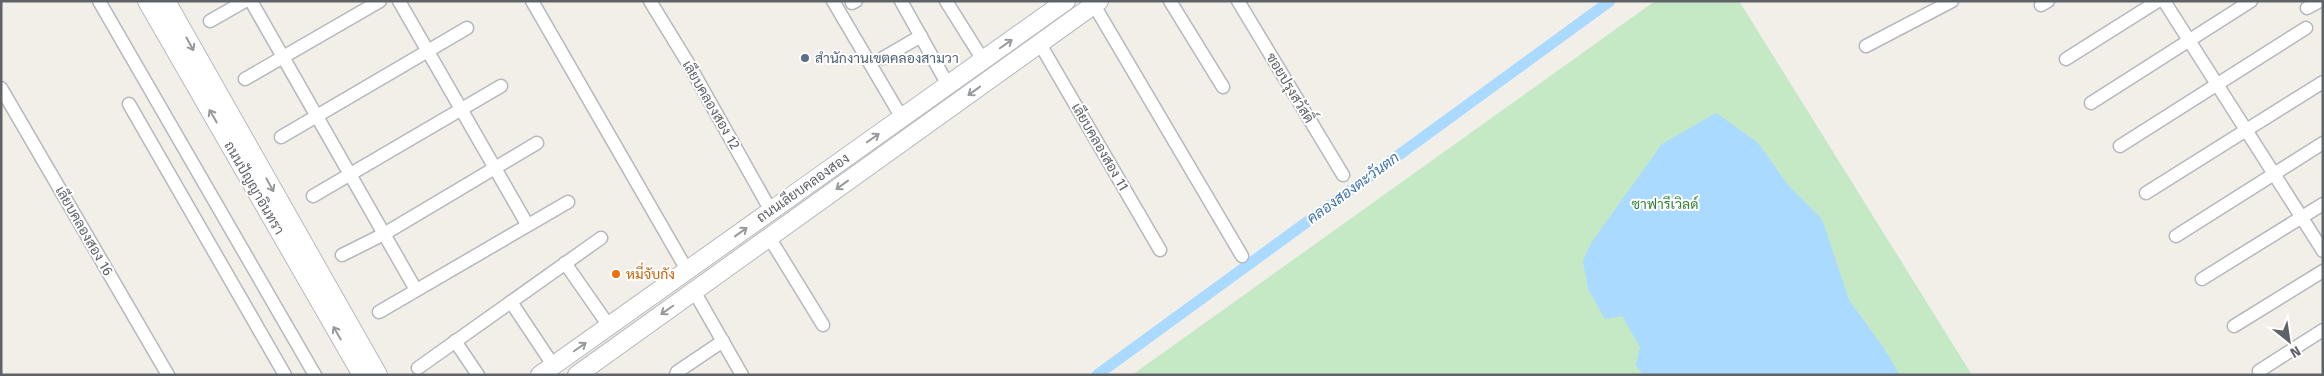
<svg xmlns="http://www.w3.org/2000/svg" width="2324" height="376" font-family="'Fira Sans',Sarabun,sans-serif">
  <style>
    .green { fill: #c5e8c5 }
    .water { fill: #aadaff }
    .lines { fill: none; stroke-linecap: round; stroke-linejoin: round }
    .canal { stroke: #aadaff; stroke-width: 11 }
    .street-casing { stroke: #b5b8bc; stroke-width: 15 }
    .secondary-casing { stroke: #b6babf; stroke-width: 20 }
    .street { stroke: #fff; stroke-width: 12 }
    .secondary { stroke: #fff; stroke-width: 18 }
    .oneway { stroke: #979a9d }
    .service-dot { fill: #5c6f8a; stroke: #fff; stroke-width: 2 }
    .food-dot { fill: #e8710a; stroke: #fff; stroke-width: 2 }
    .labels { text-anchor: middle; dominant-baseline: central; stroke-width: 4; stroke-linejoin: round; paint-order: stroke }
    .service-label { font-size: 14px; fill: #4e5e75; stroke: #fff; text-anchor: start }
    .street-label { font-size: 14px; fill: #5f6368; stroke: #fff }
    .park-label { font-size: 14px; fill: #348238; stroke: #fff }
    .food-label { font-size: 14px; fill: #c56008; stroke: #fff; text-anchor: start }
    .water-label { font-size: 15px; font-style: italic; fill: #4174aa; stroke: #fff }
  </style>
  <rect width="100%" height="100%" fill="#f1efe8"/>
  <path class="green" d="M1655,1h84l233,374h-840z"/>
  <path class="water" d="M1716,113l41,29 32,44 33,33 27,81 34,47 17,28h-257l-7,-10 4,-18 -18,-31 -17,3 -17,-30 -5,-28 8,-18 71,-99z"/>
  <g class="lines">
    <path class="canal" d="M1097,375l513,-374"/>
    <defs>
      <g id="street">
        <path d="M99,1l216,374"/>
        <path d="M251,1l165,289"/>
        <path d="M399,1l128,223"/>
        <path d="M532,1l155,269"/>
        <path d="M650,1l38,62 83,148"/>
        <path d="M833,1l69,117"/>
        <path d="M901,1l47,84"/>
        <path d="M946,1l37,59"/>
        <path d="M1170,1l53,86"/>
        <path d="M1238,1l105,174"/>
        <path d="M2164,1l159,250"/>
        <path d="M852,3l4,-2"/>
        <path d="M1094,5l148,251"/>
        <path d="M2041,5l7,-4"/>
        <path d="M2307,8l13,-7"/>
        <path d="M210,21l35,-20"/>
        <path d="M1040,44l120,206"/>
        <path d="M1866,46l86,-45"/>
        <path d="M883,58l38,-22"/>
        <path d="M2066,59l92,-58"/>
        <path d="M245,79l135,-78"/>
        <path d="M1,88l167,287"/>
        <path d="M2091,103l160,-102"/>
        <path d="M129,104l156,271"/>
        <path d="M281,137l186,-109"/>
        <path d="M2120,146l186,-118"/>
        <path d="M2146,193l177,-111"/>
        <path d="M313,196l188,-110"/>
        <path d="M2176,236l147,-93"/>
        <path d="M769,237l54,88"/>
        <path d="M342,255l42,-21 153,-91"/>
        <path d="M565,263l44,63"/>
        <path d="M2202,279l121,-75"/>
        <path d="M694,291l48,84"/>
        <path d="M511,302l42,63"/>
        <path d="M379,312l189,-110"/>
        <path d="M2234,326l89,-55"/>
        <path d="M455,341l23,34"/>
        <path d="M418,368l183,-130"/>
        <path d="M2259,371l64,-41"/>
        <path d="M676,375l1,-3 46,-31"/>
      </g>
      <g id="secondary">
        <path d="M147,1l215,374"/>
        <path d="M166,1l212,374"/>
        <path d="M540,375l526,-374"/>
        <path d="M577,375l522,-374"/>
      </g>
    </defs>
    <use href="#street" class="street-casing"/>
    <use href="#secondary" class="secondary-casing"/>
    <use href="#street" class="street"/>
    <use href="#secondary" class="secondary"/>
  </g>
  <defs><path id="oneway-shaft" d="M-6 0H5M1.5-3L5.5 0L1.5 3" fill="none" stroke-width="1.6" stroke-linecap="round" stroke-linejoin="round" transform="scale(1.25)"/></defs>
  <g class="oneway">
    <use href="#oneway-shaft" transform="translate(190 44) rotate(61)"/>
    <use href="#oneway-shaft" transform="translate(1006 44) rotate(-35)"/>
    <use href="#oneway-shaft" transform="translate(974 91) rotate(144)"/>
    <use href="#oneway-shaft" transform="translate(213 116) rotate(-120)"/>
    <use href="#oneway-shaft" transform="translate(873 138) rotate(-35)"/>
    <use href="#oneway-shaft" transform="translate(270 185) rotate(61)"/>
    <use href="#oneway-shaft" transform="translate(842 185) rotate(144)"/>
    <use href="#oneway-shaft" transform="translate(741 232) rotate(-36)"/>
    <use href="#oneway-shaft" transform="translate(667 310) rotate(145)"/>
    <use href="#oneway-shaft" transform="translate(337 333) rotate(-120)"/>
    <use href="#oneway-shaft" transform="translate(580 347) rotate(-35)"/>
  </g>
  <circle class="service-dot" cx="805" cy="58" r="5"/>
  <circle class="food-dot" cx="616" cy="274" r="5"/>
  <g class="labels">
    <g class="service-label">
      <text x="815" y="58">สำนักงานเขตคลองสามวา</text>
    </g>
    <g class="street-label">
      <text transform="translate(1290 88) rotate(59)">ซอยปรุงสวัสดิ์</text>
      <text transform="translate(711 105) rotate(60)">เลียบคลองสอง 12</text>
      <text transform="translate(1100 147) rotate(60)">เลียบคลองสอง 11</text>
      <text transform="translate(254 188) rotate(60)">ถนนปัญญาอินทรา</text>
      <text transform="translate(803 188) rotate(-35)">ถนนเลียบคลองสอง</text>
      <text transform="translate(84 231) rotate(60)">เลียบคลองสอง 16</text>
    </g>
    <g class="park-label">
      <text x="1665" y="204">ซาฟารีเวิลด์</text>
    </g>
    <g class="food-label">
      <text x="626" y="274">หมี่จับกัง</text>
    </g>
    <g class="water-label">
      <text transform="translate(1353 188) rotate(-36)">คลองสองตะวันตก</text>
    </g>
  </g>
  <rect width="2324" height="376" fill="none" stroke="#5f6368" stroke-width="5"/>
  <g transform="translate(2289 341) rotate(150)" stroke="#ffffff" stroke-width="4" paint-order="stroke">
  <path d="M0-4L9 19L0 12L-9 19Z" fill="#5f6368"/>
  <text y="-8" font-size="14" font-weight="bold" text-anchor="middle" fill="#5f6368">N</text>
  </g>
</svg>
